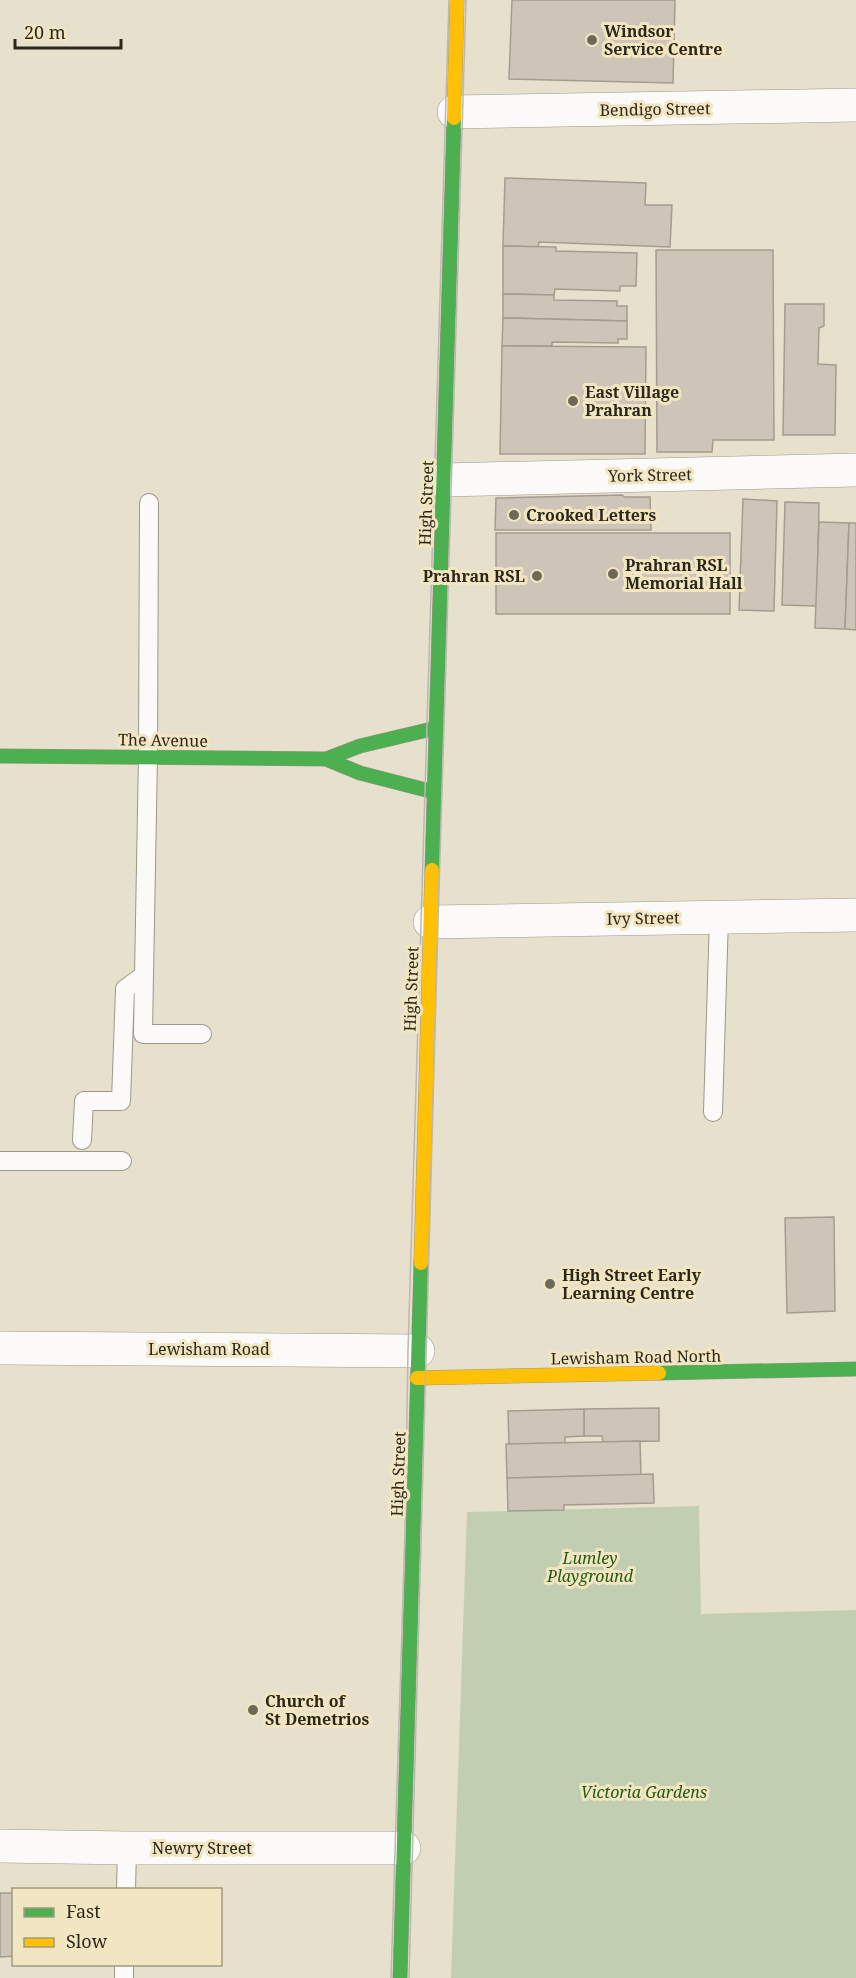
<svg xmlns="http://www.w3.org/2000/svg" width="856" height="1978" font-family="'Noto Serif',serif">
  <style>
    .green { fill: #c2ceb2 }
    .building { fill: #cec4b8; stroke: #a59c8f; stroke-width: 1.5 }
    .lines { fill: none; stroke-linecap: round; stroke-linejoin: round }
    .lane-casing { stroke: #9d9789; stroke-width: 20 }
    .street-casing { stroke: #9d9789; stroke-width: 34 }
    .fast-casing { stroke: #9d9789; stroke-width: 15 }
    .slow-casing { stroke: #9d9789; stroke-width: 15 }
    .lane { stroke: #fbfaf8; stroke-width: 18 }
    .street { stroke: #fbfaf8; stroke-width: 33 }
    .fast { stroke: #4caf50; stroke-width: 14 }
    .slow { stroke: #ffc107; stroke-width: 14 }
    .tram { stroke: #bab8b4; stroke-width: 1.5 }
    .poi-dot { fill: #6d6858; stroke: #f2e6c2; stroke-width: 2 }
    .labels { text-anchor: middle; dominant-baseline: central; stroke-width: 6; stroke-linejoin: round; paint-order: stroke }
    .poi-label { font-size: 16px; font-weight: bold; fill: #2b2719; stroke: #f2e6c2; text-anchor: start }
    .street-label { font-size: 16px; fill: #2b2719; stroke: #f2e6c2 }
    .park-label { font-size: 16px; font-style: italic; fill: #225a12; stroke: #f2e6c2 }
  </style>
  <rect width="100%" height="100%" fill="#e7e0cd"/>
  <path class="green" d="M699,1506l2,108 155,-4v368h-405l16,-466z"/>
  <g class="building">
    <path d="M512,0h163l-2,83 -164,-4z"/>
    <path d="M505,178l141,5 -1,22h27l-2,42 -131,-5 -1,5 -35,-1z"/>
    <path d="M503,246l53,1v4l81,2 -1,33h-16v5l-65,-2 -1,6 -51,-1z"/>
    <path d="M656,250h117l1,190h-61l-1,12h-55z"/>
    <path d="M503,294l51,1v5l63,1v5h10v15l-124,-3z"/>
    <path d="M785,304h39v22l-5,2 -1,36 18,1 -1,70h-52z"/>
    <path d="M503,318l124,3v18h-9v4l-66,-1v4h-50z"/>
    <path d="M502,346l144,1 -1,107h-145z"/>
    <path d="M622,495l3,2h25l1,33h-156l1,-32z"/>
    <path d="M743,499l34,2 -3,110 -35,-1z"/>
    <path d="M785,502l34,1 -2,103 -35,-1z"/>
    <path d="M819,522l30,1 -4,106 -30,-1z"/>
    <path d="M849,523h7v107l-11,-1z"/>
    <rect x="496" y="533" width="234" height="81"/>
    <path d="M834,1217l1,94 -48,2 -2,-95z"/>
    <path d="M659,1408v33l-56,1 -1,-6h-18v-27z"/>
    <path d="M584,1409v27l-19,1v6l-56,1 -1,-33z"/>
    <path d="M640,1441l1,34 -134,3 -1,-34z"/>
    <path d="M653,1474l1,29 -90,2v5l-56,1 -1,-33z"/>
    <path d="M0,1893h14v63l-14,1z"/>
  </g>
  <g class="lines">
    <defs>
      <g id="lane">
        <path d="M144,975l-1,59h59"/>
        <path d="M713,1112l6,-195"/>
        <path d="M82,1140l2,-39h37l4,-112 19,-14 4,-219 1,-253"/>
        <path d="M0,1161h122"/>
        <path d="M126,1890l1,-42"/>
        <path d="M124,1978v-14"/>
      </g>
      <g id="street">
        <path d="M454,112l402,-7"/>
        <path d="M443,480l413,-10"/>
        <path d="M430,922l426,-7"/>
        <path d="M0,1348l418,3"/>
        <path d="M0,1846l127,2h277"/>
      </g>
      <g id="fast">
        <path d="M0,756l326,3 34,-13 76,-18"/>
        <path d="M326,759l34,14 74,19"/>
        <path d="M432,870l22,-752"/>
        <path d="M659,1373l197,-4"/>
        <path d="M400,1978l21,-715"/>
      </g>
      <g id="slow">
        <path d="M454,118l3,-118"/>
        <path d="M421,1263l11,-393"/>
        <path d="M417,1378l242,-5"/>
      </g>
    </defs>
    <use href="#lane" class="lane-casing"/>
    <use href="#street" class="street-casing"/>
    <use href="#fast" class="fast-casing"/>
    <use href="#slow" class="slow-casing"/>
    <use href="#lane" class="lane"/>
    <use href="#street" class="street"/>
    <use href="#fast" class="fast"/>
    <use href="#slow" class="slow"/>
    <g class="tram">
      <path d="M391,1978l14,-446 3,-181 41,-1351"/>
      <path d="M409,1978l29,-1056 28,-922"/>
    </g>
  </g>
  <g class="poi-dot">
    <circle cx="592" cy="40" r="6"/>
    <circle cx="573" cy="401" r="6"/>
    <circle cx="514" cy="515" r="6"/>
    <circle cx="613" cy="574" r="6"/>
    <circle cx="537" cy="576" r="6"/>
    <circle cx="550" cy="1284" r="6"/>
    <circle cx="253" cy="1710" r="6"/>
  </g>
  <g class="labels">
    <g class="poi-label">
      <text x="604" y="31">Windsor<tspan x="604" dy="18">Service Centre</tspan></text>
      <text x="585" y="392">East Village<tspan x="585" dy="18">Prahran</tspan></text>
      <text x="526" y="515">Crooked Letters</text>
      <text x="625" y="565">Prahran RSL<tspan x="625" dy="18">Memorial Hall</tspan></text>
      <text x="525" y="576" text-anchor="end">Prahran RSL</text>
      <text x="562" y="1275">High Street Early<tspan x="562" dy="18">Learning Centre</tspan></text>
      <text x="265" y="1701">Church of<tspan x="265" dy="18">St Demetrios</tspan></text>
    </g>
    <g class="street-label">
      <text transform="translate(655 109) rotate(-1)">Bendigo Street</text>
      <text transform="translate(650 475) rotate(-1)">York Street</text>
      <text transform="translate(426 503) rotate(-88)">High Street</text>
      <text transform="translate(163 740) rotate(1)">The Avenue</text>
      <text transform="translate(643 918) rotate(-1)">Ivy Street</text>
      <text transform="translate(411 989) rotate(-88)">High Street</text>
      <text x="209" y="1349">Lewisham Road</text>
      <text transform="translate(636 1357) rotate(-1)">Lewisham Road North</text>
      <text transform="translate(398 1474) rotate(-88)">High Street</text>
      <text x="202" y="1848">Newry Street</text>
    </g>
    <g class="park-label">
      <text x="590" y="1558">Lumley<tspan x="590" dy="18">Playground</tspan></text>
      <text x="644" y="1792">Victoria Gardens</text>
    </g>
  </g>
  <rect x="12" y="1888" width="210" height="78" fill="#f2e6c2" stroke="#a29a7e" stroke-width="1.5"/>
  <rect x="24" y="1908" width="30" height="9" fill="#4caf50" stroke="#a29a7e" stroke-width="1.5"/>
  <text x="66" y="1918" font-size="18" fill="#2b2719">Fast</text>
  <rect x="24" y="1938" width="30" height="9" fill="#ffc107" stroke="#a29a7e" stroke-width="1.5"/>
  <text x="66" y="1948" font-size="18" fill="#2b2719">Slow</text>
  <path d="M15 39v9h106v-9" fill="none" stroke="#2b2719" stroke-width="3"/>
  <text x="24" y="39" font-size="18" fill="#2b2719" stroke="#f2e6c2" stroke-width="4.5" paint-order="stroke">20 m</text>
</svg>
